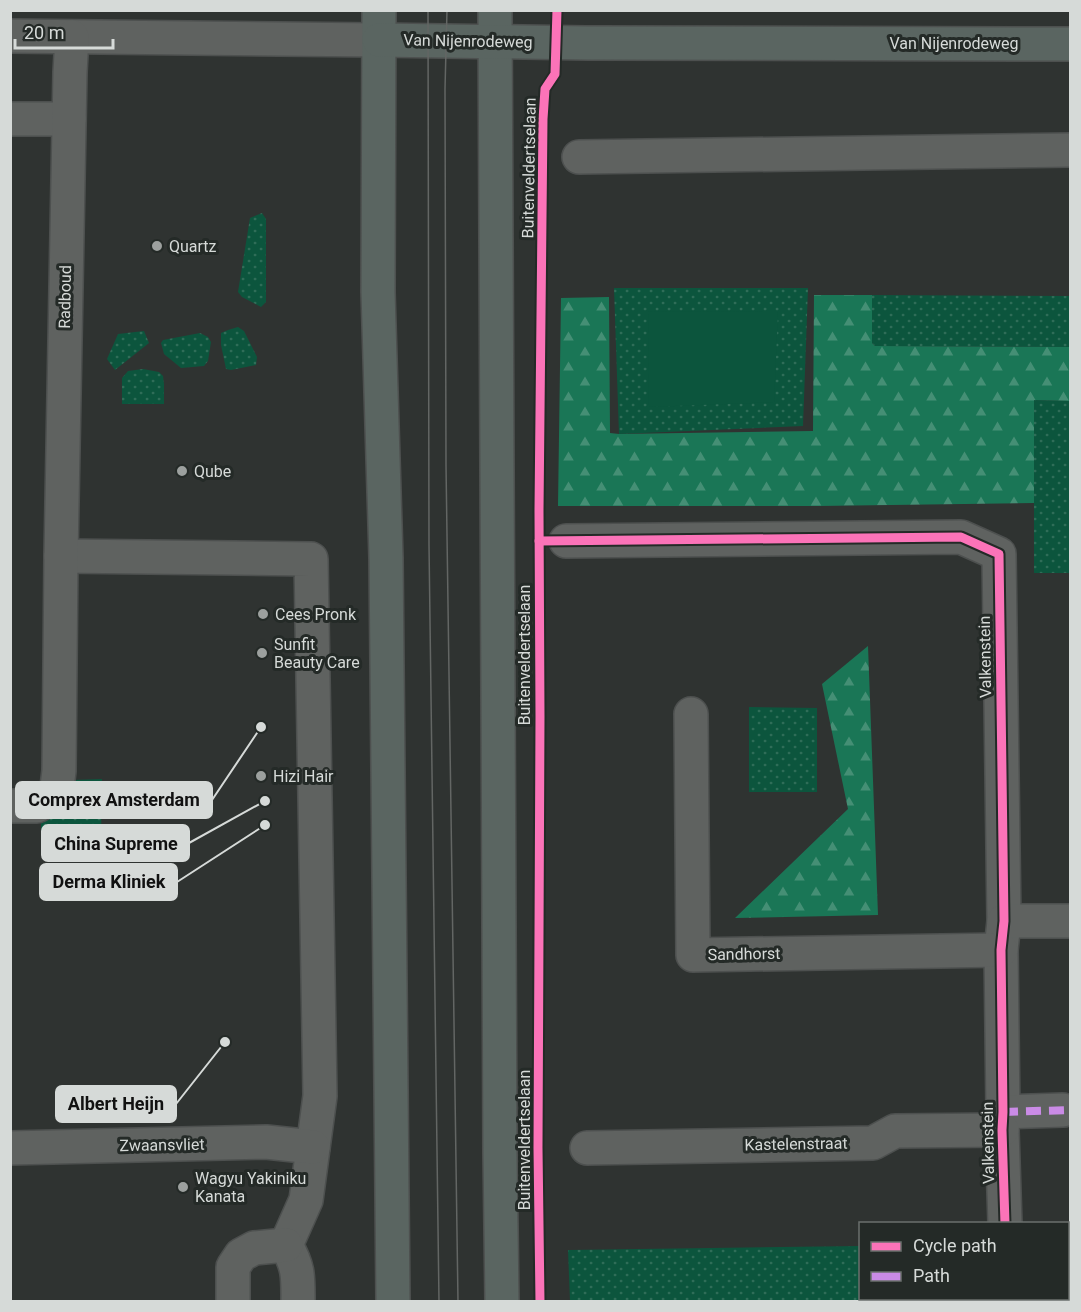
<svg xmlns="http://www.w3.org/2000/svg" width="1081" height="1312" font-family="Roboto,sans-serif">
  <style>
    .grass { fill: url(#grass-dots) }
    .forest { fill: url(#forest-firs) }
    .garden { fill: #0c553d }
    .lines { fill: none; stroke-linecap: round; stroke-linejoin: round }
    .minor-casing { stroke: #4d504f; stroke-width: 36 }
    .major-casing { stroke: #4d504f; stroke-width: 36 }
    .minor { stroke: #5f6260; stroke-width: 33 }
    .major { stroke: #5a6561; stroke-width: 33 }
    .tram { stroke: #636664; stroke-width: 1.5 }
    .quiet { stroke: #ca8be6; stroke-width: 8; stroke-dasharray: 15 8; stroke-linecap: butt }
    .cycleway-casing { stroke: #242a27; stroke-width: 13 }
    .cycleway { stroke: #fb73b8; stroke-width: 9 }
    .poi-dot { fill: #9ca09e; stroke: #242a27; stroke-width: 2 }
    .labels { text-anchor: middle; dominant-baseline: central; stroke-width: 6; stroke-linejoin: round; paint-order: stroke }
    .street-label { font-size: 16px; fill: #d6dad8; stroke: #242a27 }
    .poi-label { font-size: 16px; fill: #d6dad8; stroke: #242a27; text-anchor: start }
    .leader { fill: none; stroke: #d6dad8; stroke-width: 2 }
    .callout-dot { fill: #d6dad8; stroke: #242a27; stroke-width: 2 }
    .callout { fill: #d6dad8; stroke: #d6dad8; stroke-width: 2 }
    .callout-label { font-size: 18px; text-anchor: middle; font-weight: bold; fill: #111 }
  </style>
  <defs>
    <pattern id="grass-dots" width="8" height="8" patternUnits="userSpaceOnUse" patternTransform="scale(1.5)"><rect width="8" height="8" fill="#0c553d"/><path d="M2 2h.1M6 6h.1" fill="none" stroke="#2f6d58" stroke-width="1.8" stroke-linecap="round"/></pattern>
    <pattern id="forest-firs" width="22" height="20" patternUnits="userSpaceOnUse" patternTransform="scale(1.5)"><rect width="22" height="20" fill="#1a7656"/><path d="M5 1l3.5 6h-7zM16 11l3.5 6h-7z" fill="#458f75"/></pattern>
  </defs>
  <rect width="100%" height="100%" fill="#2f3331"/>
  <g class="grass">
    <path d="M262,213l4,6v83l-5,5 -19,-10 -4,-5 12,-74z"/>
    <path d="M614,288h194l-5,138 -184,8z"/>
    <path d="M872,295l198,1v51l-195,-1 -3,-3z"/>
    <path d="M238,327l6,4 13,26 -1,8 -25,5 -5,-1 -5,-24v-12l7,-3z"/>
    <path d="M144,331l5,12 -34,27 -8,-11 11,-25z"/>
    <path d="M200,333l8,4 3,5 -3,19 -4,5 -23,2 -17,-14 -3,-11 2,-3z"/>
    <path d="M143,369l16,3 4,4 1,8v20h-42v-26l6,-7z"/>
    <path d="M1034,400l36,1v172h-36z"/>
    <path d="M749,707l68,1v84h-68z"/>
    <path d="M102,779l-1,58 -60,-1v-16c25,-8 25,-17 31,-40z"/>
    <path d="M860,1246v52l35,1v2h-325l-2,-51z"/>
  </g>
  <g class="forest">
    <path d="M814,295h58v48l3,3 195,1v54l-36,-1v103l-216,3h-260l3,-208 48,-1 1,136 9,1 194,-3z"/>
    <path d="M868,646l10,269 -143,3 113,-109 -26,-125z"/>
  </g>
  <path class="garden" d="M648,311l130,1 -4,90 -125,5z"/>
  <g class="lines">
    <defs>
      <g id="minor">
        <path d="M10,36l369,4"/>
        <path d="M10,119h59"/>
        <path d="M579,157l491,-7"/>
        <path d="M566,541l395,-4 38,17 5,367 -3,29 2,162 -1,18 3,94"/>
        <path d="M61,556l250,3 9,537 -14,104 -20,45"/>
        <path d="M691,714l2,241 308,-5"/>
        <path d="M10,806h27l19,-11 3,-24 2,-215 9,-484 2,-35"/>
        <path d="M1004,921h66"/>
        <path d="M1003,1112l60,-2"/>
        <path d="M10,1148l256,-6 47,5"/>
        <path d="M587,1148l286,-5 22,-12 107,-1"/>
        <path d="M286,1245c13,23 12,31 12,57"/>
        <path d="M1068,1276h2"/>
        <path d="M1007,1298v4"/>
        <path d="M233,1302v-35l8,-12 13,-7 32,-3"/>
      </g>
      <g id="major">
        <path d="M379,10l-1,282 8,266 7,744"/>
        <path d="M495,10l5,1144 2,148"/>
        <path d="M379,40l208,3 483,1"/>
      </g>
    </defs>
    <use href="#minor" class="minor-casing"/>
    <use href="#major" class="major-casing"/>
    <use href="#minor" class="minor"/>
    <use href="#major" class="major"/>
    <g class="tram">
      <path d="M428,10l1,535 10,757"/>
      <path d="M447,10l-2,79 1,376 12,837"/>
    </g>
    <path class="quiet" d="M1003,1112l67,-2"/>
    <defs>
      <g id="cycleway">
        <path d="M539,541l422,-4 38,17 5,367 -3,29 2,162 -1,18 3,94"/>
        <path d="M540,1302l-2,-154 2,-431 -1,-206 4,-392 2,-30 10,-15 2,-64"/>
      </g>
    </defs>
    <use href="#cycleway" class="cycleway-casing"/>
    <use href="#cycleway" class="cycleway"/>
  </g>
  <g class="poi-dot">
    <circle cx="157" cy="246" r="6"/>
    <circle cx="182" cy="471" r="6"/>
    <circle cx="263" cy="614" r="6"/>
    <circle cx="262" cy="653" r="6"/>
    <circle cx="261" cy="776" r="6"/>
    <circle cx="183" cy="1187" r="6"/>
  </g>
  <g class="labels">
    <g class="street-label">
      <text transform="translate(468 41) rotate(1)">Van Nijenrodeweg</text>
      <text x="954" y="43">Van Nijenrodeweg</text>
      <text transform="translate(529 168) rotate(-89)">Buitenveldertselaan</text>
      <text transform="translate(65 297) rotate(-89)">Radboud</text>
      <text transform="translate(524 655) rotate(-90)">Buitenveldertselaan</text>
      <text transform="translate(985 657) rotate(-91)">Valkenstein</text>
      <text transform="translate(744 954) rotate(-1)">Sandhorst</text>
      <text transform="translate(524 1140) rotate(-90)">Buitenveldertselaan</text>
      <text transform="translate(988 1143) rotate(-91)">Valkenstein</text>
      <text transform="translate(796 1144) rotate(-1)">Kastelenstraat</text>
      <text transform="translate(162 1145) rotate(-1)">Zwaansvliet</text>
    </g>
    <g class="poi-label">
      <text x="169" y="246">Quartz</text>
      <text x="194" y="471">Qube</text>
      <text x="275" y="614">Cees Pronk</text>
      <text x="274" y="644">Sunfit<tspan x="274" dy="18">Beauty Care</tspan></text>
      <text x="273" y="776">Hizi Hair</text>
      <text x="195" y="1178">Wagyu Yakiniku<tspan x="195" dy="18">Kanata</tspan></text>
    </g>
  </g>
  <path class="leader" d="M261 727L212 800M265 801L189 843M265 825L177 882M225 1042L176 1104"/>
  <g class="callout-dot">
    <circle cx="261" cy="727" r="6"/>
    <circle cx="265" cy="801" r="6"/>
    <circle cx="265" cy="825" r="6"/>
    <circle cx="225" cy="1042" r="6"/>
  </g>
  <g class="callout">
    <rect x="16" y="782" width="196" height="36" rx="6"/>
    <rect x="42" y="825" width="147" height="36" rx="6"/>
    <rect x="40" y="864" width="137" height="36" rx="6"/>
    <rect x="56" y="1086" width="120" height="36" rx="6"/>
  </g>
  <g class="callout-label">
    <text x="114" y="806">Comprex Amsterdam</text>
    <text x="116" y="850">China Supreme</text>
    <text x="109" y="888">Derma Kliniek</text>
    <text x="116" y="1110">Albert Heijn</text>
  </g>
  <rect width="1081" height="1312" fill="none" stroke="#d6dad8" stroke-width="24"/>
  <rect x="859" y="1222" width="210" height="78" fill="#242a27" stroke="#6b706e" stroke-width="1.5"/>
  <rect x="871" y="1242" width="30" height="9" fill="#fb73b8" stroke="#6b706e" stroke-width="1.5"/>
  <text x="913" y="1252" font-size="18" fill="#d6dad8">Cycle path</text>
  <rect x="871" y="1272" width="30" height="9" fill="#ca8be6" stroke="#6b706e" stroke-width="1.5"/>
  <text x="913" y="1282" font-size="18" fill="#d6dad8">Path</text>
  <path d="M15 39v9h98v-9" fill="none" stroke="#d6dad8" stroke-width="3"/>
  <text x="24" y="39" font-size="18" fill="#d6dad8" stroke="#242a27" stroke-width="4.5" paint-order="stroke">20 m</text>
</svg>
